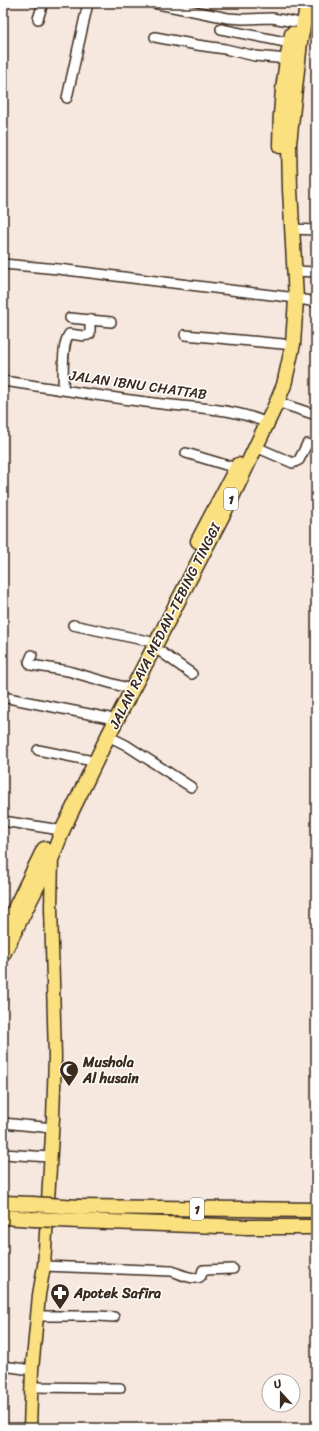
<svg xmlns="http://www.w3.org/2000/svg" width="319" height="1431" font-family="Sriracha,sans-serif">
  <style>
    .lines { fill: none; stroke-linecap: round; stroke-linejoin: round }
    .minor-casing { stroke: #3b2a1e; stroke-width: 12 }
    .major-casing { stroke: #3b2a1e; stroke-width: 15 }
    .highway-casing { stroke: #3b2a1e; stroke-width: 17 }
    .minor { stroke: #fff; stroke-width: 9 }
    .major { stroke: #fbe080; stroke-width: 12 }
    .highway { stroke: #fbe080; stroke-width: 14 }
    .highway-bridge-casing { stroke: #3b2a1e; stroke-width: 17; stroke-linecap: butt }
    .highway-bridge { stroke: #fbe080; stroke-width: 14 }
    .labels { text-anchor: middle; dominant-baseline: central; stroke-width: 3; stroke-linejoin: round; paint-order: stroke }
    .shield { fill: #fff; stroke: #766a62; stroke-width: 1 }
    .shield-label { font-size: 13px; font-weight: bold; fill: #3b2a1e }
    .street-label { font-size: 14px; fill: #3b2a1e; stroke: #fff }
    .poi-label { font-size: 14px; font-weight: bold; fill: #3b2a1e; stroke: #fff; text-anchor: start }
  </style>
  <rect width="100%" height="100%" fill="#f6e8de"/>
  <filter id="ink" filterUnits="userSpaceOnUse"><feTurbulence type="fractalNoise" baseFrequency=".025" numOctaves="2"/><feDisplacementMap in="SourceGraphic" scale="8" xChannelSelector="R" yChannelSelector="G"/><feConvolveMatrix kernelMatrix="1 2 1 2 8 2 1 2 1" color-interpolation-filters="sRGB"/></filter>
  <g filter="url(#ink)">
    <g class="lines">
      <defs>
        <g id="minor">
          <path d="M153,3l75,15 15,1 29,-1 23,4"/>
          <path d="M38,19l5,-16"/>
          <path d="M221,29l69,14"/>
          <path d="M155,37l42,8 28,4 30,7 32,3"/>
          <path d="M67,98l21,-95"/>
          <path d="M292,229l24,1"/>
          <path d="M3,264l55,5 230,28 28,5"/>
          <path d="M295,271l21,1"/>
          <path d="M70,318l20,2"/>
          <path d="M185,335l98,9"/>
          <path d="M3,381c50,7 100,16 151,22 37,5 78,4 113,20"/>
          <path d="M63,389c1,-14 -2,-43 6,-55 7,0 15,4 21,0v-14l21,2"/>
          <path d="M277,402l39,13"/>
          <path d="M256,447l37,16 6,-3 8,-16"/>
          <path d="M186,453l50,15"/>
          <path d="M73,625l75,16"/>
          <path d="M154,647l38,27"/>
          <path d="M32,655l-3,7 2,3 37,6 56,16"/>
          <path d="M3,697l106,21"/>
          <path d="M108,736l18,9 65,42"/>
          <path d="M38,750l50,10"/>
          <path d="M3,821l51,8"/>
          <path d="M3,1123l50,5"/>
          <path d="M3,1154l47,3"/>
          <path d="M44,1266l128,5c5,2 25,11 29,5 1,-2 1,-4 2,-6l30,-1"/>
          <path d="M38,1316h60l16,1"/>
          <path d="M3,1366l29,4"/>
          <path d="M31,1387l89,1"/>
        </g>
        <path id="major" d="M30,1428l2,-58 7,-75 5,-29 9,-148 2,-61 -4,-149 1,-52"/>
        <g id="highway">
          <path d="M280,146c0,-37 4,-75 12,-112"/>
          <path d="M198,541l40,-76"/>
          <path d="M3,933l41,-84"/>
          <path d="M3,954l50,-99 10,-26 45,-93 124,-239 45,-95 7,-17 9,-41 3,-45 -6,-110 -1,-45 11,-102 8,-39"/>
          <path d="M3,1203l29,1"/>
          <path d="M79,1207l237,3"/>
          <path d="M3,1217l31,2"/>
          <path d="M80,1221l167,6h69"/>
        </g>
      </defs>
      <use href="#minor" class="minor-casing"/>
      <use href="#major" class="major-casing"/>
      <use href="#highway" class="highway-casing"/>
      <use href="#minor" class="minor"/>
      <use href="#major" class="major"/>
      <use href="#highway" class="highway"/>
      <defs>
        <g id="highway-bridge">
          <path d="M32,1204l47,3"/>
          <path d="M34,1219l46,2"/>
        </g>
      </defs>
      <use href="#highway-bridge" class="highway-bridge-casing"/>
      <use href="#highway-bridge" class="highway-bridge"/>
    </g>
  </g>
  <defs>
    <symbol id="mosque-pin" viewBox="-11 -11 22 30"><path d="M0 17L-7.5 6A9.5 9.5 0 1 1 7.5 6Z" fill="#3b2a1e" stroke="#fff"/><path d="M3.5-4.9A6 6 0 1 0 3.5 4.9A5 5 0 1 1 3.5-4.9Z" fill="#fff"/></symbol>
    <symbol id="pharmacy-pin" viewBox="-11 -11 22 30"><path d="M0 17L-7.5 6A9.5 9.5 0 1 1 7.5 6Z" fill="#3b2a1e" stroke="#fff"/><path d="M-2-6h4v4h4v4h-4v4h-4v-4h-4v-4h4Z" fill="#fff"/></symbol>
  </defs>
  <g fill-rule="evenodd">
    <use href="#mosque-pin" x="58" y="1059" width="22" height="30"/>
    <use href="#pharmacy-pin" x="49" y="1282" width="22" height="30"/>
  </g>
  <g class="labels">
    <g class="shield">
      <rect x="224" y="488" width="14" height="22" rx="3"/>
      <rect x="190" y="1198" width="14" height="22" rx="3"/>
    </g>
    <g class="shield-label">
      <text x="231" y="499">1</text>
      <text x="197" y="1209">1</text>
    </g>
    <g class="street-label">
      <text transform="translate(138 385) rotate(8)">JALAN IBNU CHATTAB</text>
      <text transform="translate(165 626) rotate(-63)">JALAN RAYA MEDAN-TEBING TINGGI</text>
    </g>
    <g class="poi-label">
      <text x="83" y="1062">Mushola<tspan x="83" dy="16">Al husain</tspan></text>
      <text x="74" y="1293">Apotek Safira</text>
    </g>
  </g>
  <rect width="319" height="1431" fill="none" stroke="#fff" stroke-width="16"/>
  <rect x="8" y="8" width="303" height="1415" fill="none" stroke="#3b2a1e" stroke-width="1.5" filter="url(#ink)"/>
  <g transform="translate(281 1393) rotate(339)"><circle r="19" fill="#ffffff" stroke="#b1aaa5"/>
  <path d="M0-3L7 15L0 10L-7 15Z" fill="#3b2a1e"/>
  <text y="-6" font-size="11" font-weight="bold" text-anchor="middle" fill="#3b2a1e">U</text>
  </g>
</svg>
